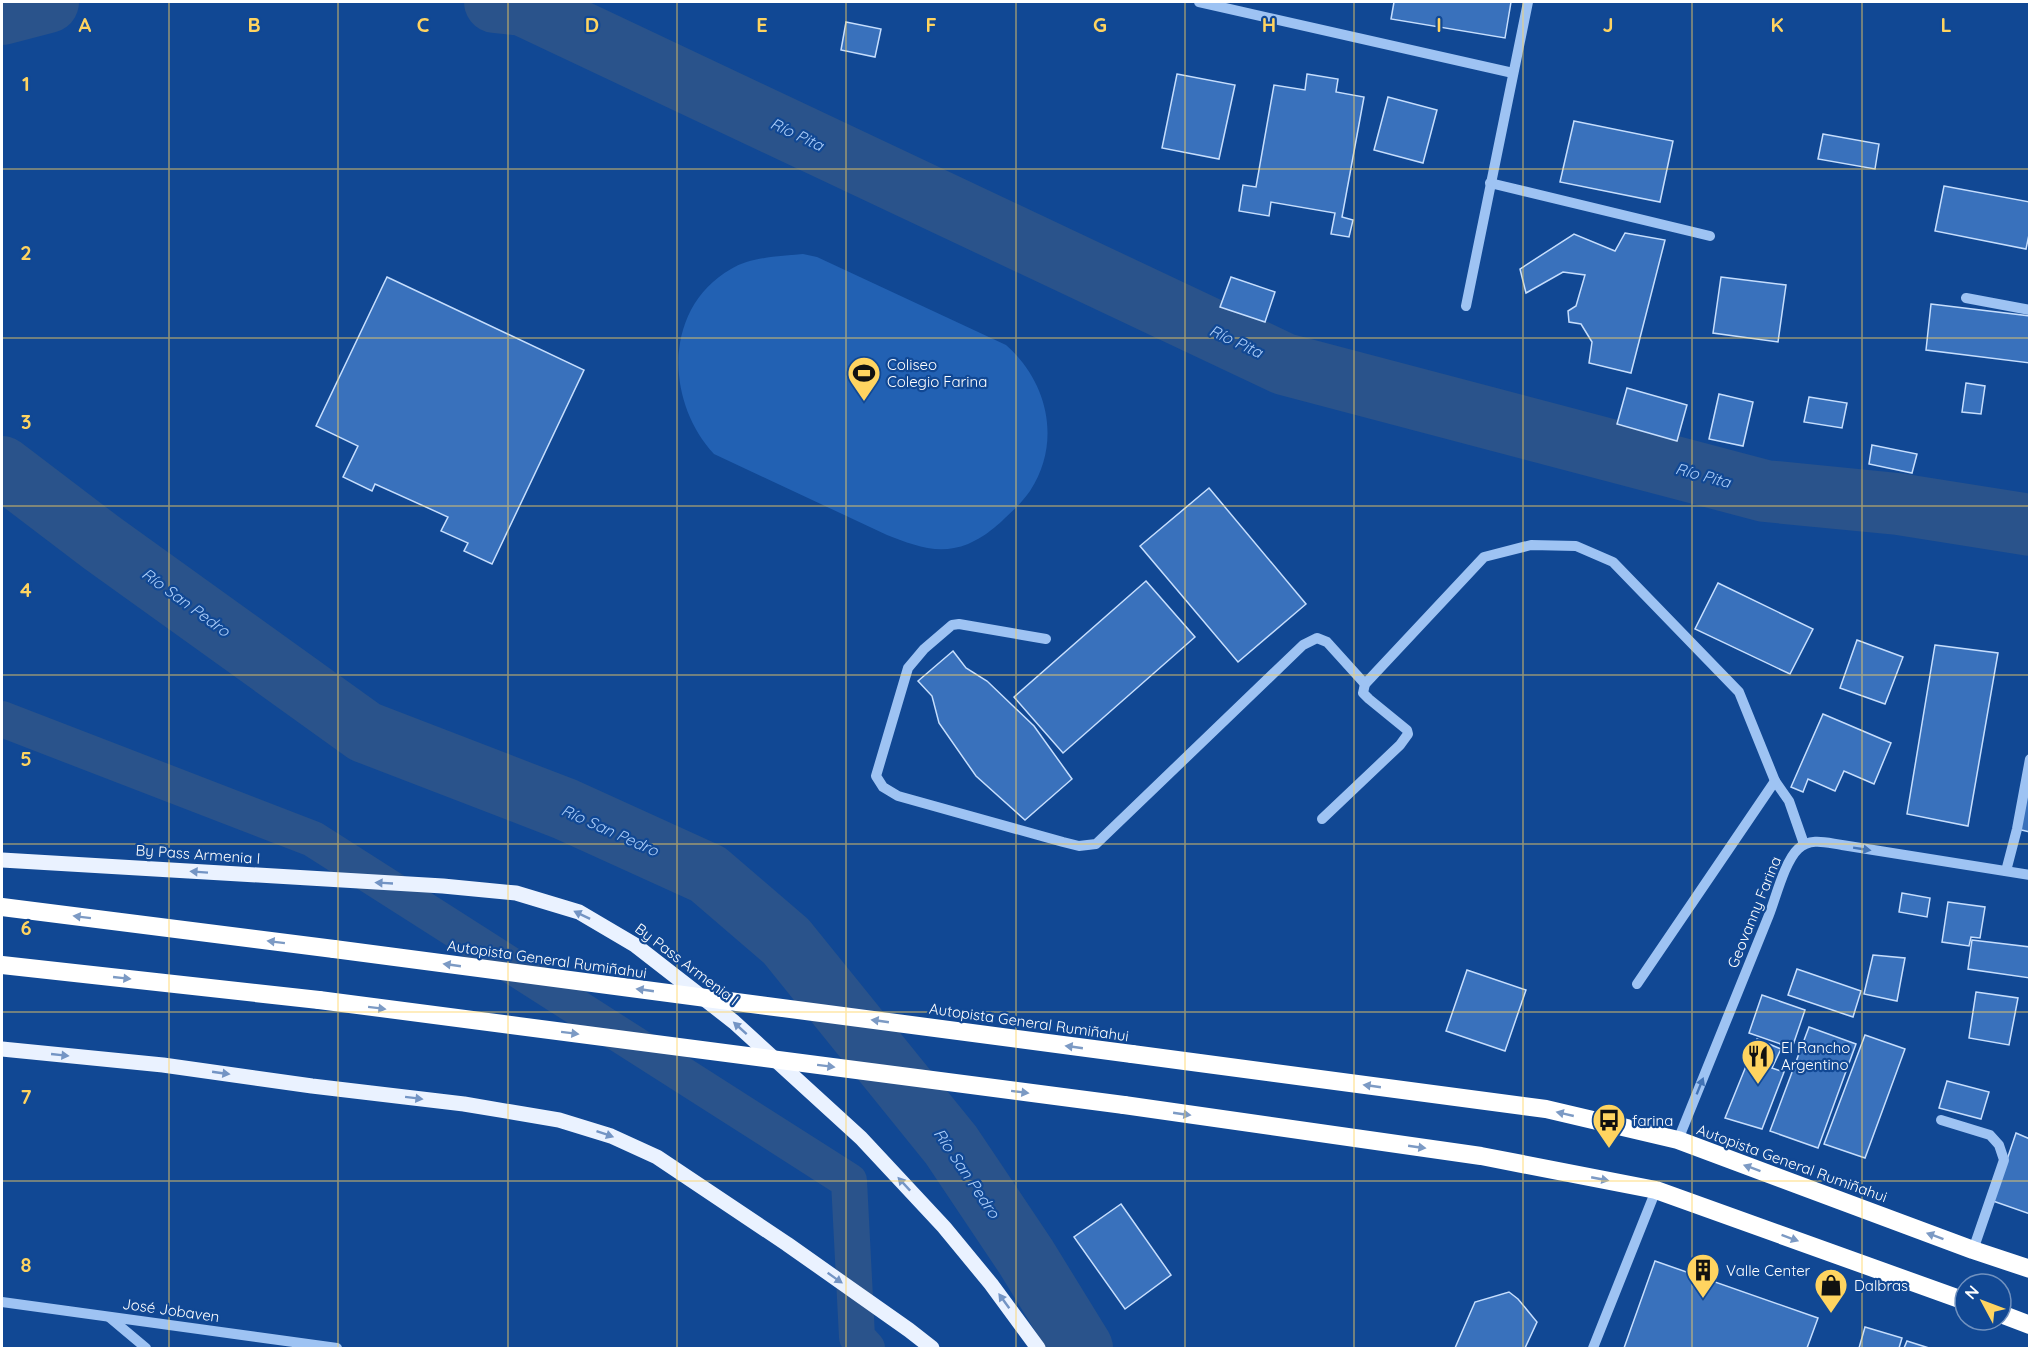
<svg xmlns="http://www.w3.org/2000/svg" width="2031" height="1350" font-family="Quicksand,sans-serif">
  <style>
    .green { fill: #2261b3 }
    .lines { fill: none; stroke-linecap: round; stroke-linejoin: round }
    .canal { stroke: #2a538b; stroke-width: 36 }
    .river { stroke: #2a538b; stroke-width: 62 }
    .building { fill: #3971bc; stroke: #c6defd; stroke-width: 1.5 }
    .minor { stroke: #9ec3f3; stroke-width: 10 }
    .major { stroke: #eaf2ff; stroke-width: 15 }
    .highway { stroke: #fff; stroke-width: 18 }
    .highway-bridge { stroke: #fff; stroke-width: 18 }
    .oneway { fill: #4273b5 }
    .oneway2 { fill: #7394c4 }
    .oneway3 { fill: #7c9ac4 }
    .grid { fill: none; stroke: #ffd460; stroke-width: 1.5; stroke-opacity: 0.55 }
    .labels { text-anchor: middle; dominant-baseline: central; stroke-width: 4.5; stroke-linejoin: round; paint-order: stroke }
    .poi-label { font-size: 15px; fill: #fff; stroke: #114894; text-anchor: start }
    .street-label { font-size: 15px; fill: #fff; stroke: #114894 }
    .water-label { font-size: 16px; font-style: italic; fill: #aacdfa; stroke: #114894 }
    .grid-label { font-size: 20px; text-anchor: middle; font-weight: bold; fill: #ffd460; stroke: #114894; stroke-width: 4.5; stroke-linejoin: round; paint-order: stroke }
  </style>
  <rect width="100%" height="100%" fill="#114894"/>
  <path class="green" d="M803,254l14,3 189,88c42,37 56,97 24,146 -7,10 -16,19 -25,27 -13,13 -32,27 -51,30 -22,5 -46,-5 -67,-13l-173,-81c-49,-53 -51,-146 17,-185 20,-12 50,-13 72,-15z"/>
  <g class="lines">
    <path class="canal" d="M2,719l311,120 536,342 8,156 10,11"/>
    <g class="river">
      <path d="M495,2l28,3 761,359 481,127 133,13 132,21"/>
      <path d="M2,14l46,-12"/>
      <path d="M2,467l100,76 263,189 200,77 143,65 78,67 165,204 75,112 56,91"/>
    </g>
  </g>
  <g class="building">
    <path d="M1394,2h117l-6,36 -114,-19z"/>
    <path d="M846,22l35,7 -6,28 -34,-7z"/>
    <path d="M1177,74l58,11 -16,74 -57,-11z"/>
    <path d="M1307,74l31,5 -2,13 28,5 -22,120 11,3 -4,17 -18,-3 4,-21 -64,-11 -2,14 -30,-5 4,-26 13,2 18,-102 31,5z"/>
    <path d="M1388,97l49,13 -14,53 -49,-13z"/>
    <path d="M1574,121l99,20 -13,61 -100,-20z"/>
    <path d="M1823,134l56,10 -4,25 -57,-10z"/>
    <path d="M1944,186l86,16v28l-4,19 -91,-18z"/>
    <path d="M1625,233l40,7 -34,133 -42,-10 3,-21 -11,-18 -12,-2 -1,-11 8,-5 9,-31 -22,-3 -37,21 -6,-24 54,-35 41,17z"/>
    <path d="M387,277l197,93 -92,194 -28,-13 4,-8 -27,-12 7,-14 -73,-33 -3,7 -29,-14 15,-31 -42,-20z"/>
    <path d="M1231,277l44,15 -10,30 -45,-15z"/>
    <path d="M1721,277l65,8 -8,57 -65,-9z"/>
    <path d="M1931,304l99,12v47l-104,-13z"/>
    <path d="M1966,383l19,3 -4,28 -19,-2z"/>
    <path d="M1627,388l60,17 -10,36 -60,-17z"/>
    <path d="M1719,394l34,8 -10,44 -34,-7z"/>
    <path d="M1809,397l38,6 -5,25 -38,-6z"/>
    <path d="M1872,445l45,9 -5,19 -43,-9z"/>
    <path d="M1209,488l97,116 -68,58 -98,-116z"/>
    <path d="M1146,581l49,56 -132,116 -49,-56z"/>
    <path d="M1718,583l95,46 -23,45 -95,-45z"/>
    <path d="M1857,640l46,17 -18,47 -45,-16z"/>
    <path d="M1935,645l63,8 -30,173 -61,-12z"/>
    <path d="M953,651l13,17 21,13 47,45 38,53 -47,41 -49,-44 -37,-53 -7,-27 -14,-15z"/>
    <path d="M1823,714l68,29 -17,41 -30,-13 -9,20 -27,-12 -5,13 -12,-5z"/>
    <path d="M2030,760v72l-13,-3z"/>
    <path d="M1902,893l28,5 -3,19 -28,-5z"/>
    <path d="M1948,902l37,5 -5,31 -9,-1 -2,9 -27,-4z"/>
    <path d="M1972,940l58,7v31l-62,-9z"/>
    <path d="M1873,955l32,3 -8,43 -33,-7z"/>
    <path d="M1797,969l64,22 -8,26 -65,-22z"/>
    <path d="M1467,970l59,20 -21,61 -59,-20z"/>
    <path d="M1976,992l42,6 -9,47 -40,-7z"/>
    <path d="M1762,995l43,15 -13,38 -43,-15z"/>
    <path d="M1809,1027l47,17 -38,104 -48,-17z"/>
    <path d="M1865,1035l40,14 -40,109 -41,-14z"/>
    <path d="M1757,1039l24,10 -9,19 12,4 -22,57 -37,-11z"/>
    <path d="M1947,1081l42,11 -8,27 -42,-11z"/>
    <path d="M2016,1133l14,6v75l-37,-13z"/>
    <path d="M1121,1204l50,71 -46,34 -51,-72z"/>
    <path d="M1655,1261l163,57 -11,30h-183z"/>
    <path d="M1509,1292l9,7 19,23 -12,26h-70l20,-46z"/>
    <path d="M1865,1327l37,11 -3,10h-40z"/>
    <path d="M1907,1341l22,7h-25z"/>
  </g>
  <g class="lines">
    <g class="minor">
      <path d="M1199,2l314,71"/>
      <path d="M1490,183l220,53"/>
      <path d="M1966,298l64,12"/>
      <path d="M1466,306l62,-304"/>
      <path d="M1046,639l-87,-15 -7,1 -28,24 -16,19 -32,108 7,11 15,9 165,46 16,4 17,-2 207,-199 14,-7 10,4 38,42"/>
      <path d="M1322,819l78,-74 8,-11 -1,-4 -38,-31 -6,-6 2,-9 119,-127 47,-12 45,1 37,16 126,130 36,89 14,20 15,43"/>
      <path d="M2006,871l11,-42 13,-70"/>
      <path d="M1637,984l138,-203"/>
      <path d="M1941,1120l49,15 9,10 5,15 -31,90"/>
      <path d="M1678,1140c30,-75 61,-150 91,-225 7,-18 16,-54 29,-66 13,-12 29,-6 44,-4l188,30"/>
      <path d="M2,1302l335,46"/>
      <path d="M109,1317l37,31"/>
      <path d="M1593,1348l63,-158"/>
    </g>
    <g class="major">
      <path d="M2,860l441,26 73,7 63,19 56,33 99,77 127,116 83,89 47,57 47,64"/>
      <path d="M2,1049l161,16 149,21 152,18 95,16 52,16 46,21 130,87 122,86 23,18"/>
    </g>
    <g class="highway">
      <path d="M2,907l332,42"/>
      <path d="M2,965l317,35"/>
      <path d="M1132,1054l414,55 132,31 295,110 57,19"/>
      <path d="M1124,1105l357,51 175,34 309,111"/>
      <path d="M2001,1314l29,11"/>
    </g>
    <g class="highway-bridge">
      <path d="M334,949l798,105"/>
      <path d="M319,1000l805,105"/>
    </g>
  </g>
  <defs><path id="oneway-solid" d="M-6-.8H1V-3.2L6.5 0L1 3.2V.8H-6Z" transform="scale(1.5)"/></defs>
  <g class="oneway">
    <use href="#oneway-solid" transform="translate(1862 849) rotate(9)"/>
    <use href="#oneway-solid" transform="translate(1700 1086) rotate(-68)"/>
  </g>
  <g class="oneway2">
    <use href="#oneway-solid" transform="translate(199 872) rotate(-176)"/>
    <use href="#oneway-solid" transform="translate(384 883) rotate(-177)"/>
    <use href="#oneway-solid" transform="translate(582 915) rotate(-154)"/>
    <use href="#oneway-solid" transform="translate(740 1028) rotate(-138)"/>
    <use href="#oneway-solid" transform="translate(60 1055) rotate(6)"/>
    <use href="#oneway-solid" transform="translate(221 1073) rotate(8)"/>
    <use href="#oneway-solid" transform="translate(414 1098) rotate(7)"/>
    <use href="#oneway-solid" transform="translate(605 1134) rotate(19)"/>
    <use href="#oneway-solid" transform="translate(904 1184) rotate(-133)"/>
    <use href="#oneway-solid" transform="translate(835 1278) rotate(35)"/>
    <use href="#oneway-solid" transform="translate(1004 1301) rotate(-126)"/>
  </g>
  <g class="oneway3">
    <use href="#oneway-solid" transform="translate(82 917) rotate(-173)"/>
    <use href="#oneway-solid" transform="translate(276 942) rotate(-173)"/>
    <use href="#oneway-solid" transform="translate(452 965) rotate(-172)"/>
    <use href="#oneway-solid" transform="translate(122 978) rotate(6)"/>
    <use href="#oneway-solid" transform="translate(645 990) rotate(-172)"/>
    <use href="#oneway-solid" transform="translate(377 1008) rotate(7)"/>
    <use href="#oneway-solid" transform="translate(880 1021) rotate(-172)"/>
    <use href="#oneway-solid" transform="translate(570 1033) rotate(7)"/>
    <use href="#oneway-solid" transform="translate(1074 1047) rotate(-172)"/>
    <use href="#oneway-solid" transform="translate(826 1066) rotate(7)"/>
    <use href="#oneway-solid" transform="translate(1372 1086) rotate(-172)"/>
    <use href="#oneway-solid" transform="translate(1020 1092) rotate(7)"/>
    <use href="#oneway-solid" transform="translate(1182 1114) rotate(8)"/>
    <use href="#oneway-solid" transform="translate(1565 1114) rotate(-167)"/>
    <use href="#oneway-solid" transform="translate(1417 1147) rotate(8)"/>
    <use href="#oneway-solid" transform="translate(1752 1168) rotate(-160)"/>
    <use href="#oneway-solid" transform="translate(1600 1179) rotate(11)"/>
    <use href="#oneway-solid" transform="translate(1935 1236) rotate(-160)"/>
    <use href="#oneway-solid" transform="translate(1790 1238) rotate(20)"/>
  </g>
  <path class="grid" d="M169,2v1346M338,2v1346M508,2v1346M677,2v1346M846,2v1346M1016,2v1346M1185,2v1346M1354,2v1346M1523,2v1346M1692,2v1346M1862,2v1346M2,169h2028M2,338h2028M2,506h2028M2,675h2028M2,844h2028M2,1012h2028M2,1181h2028"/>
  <defs>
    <symbol id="stadium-pin" viewBox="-11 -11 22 30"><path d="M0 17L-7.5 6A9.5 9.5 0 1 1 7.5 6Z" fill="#ffd460" stroke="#114894"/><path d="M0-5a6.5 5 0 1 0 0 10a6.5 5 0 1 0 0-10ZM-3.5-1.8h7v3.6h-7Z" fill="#111"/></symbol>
    <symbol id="restaurant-pin" viewBox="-11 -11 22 30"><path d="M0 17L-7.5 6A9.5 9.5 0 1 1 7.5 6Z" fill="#ffd460" stroke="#114894"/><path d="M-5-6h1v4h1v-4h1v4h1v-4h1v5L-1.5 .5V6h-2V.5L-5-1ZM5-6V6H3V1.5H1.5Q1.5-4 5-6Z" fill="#111"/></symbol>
    <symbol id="bus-pin" viewBox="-11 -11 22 30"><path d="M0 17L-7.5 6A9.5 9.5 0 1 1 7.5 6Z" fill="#ffd460" stroke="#114894"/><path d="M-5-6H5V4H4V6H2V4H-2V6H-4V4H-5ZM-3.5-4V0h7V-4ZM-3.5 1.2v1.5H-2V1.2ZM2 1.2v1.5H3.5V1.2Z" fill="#111"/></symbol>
    <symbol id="building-pin" viewBox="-11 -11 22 30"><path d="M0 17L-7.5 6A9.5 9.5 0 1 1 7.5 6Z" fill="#ffd460" stroke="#114894"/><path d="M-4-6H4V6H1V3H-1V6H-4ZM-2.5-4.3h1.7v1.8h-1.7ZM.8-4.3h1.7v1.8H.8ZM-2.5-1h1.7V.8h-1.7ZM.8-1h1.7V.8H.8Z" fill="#111"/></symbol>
    <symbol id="shop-pin" viewBox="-11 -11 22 30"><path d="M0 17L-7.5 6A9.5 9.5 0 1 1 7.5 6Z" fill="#ffd460" stroke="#114894"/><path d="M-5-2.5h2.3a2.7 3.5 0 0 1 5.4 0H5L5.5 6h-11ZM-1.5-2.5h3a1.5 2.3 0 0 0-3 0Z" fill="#111"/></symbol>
  </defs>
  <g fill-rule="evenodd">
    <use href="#stadium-pin" x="845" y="354" width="38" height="52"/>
    <use href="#restaurant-pin" x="1739" y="1037" width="38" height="52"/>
    <use href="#bus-pin" x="1590" y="1101" width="38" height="52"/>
    <use href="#building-pin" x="1684" y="1251" width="38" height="52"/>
    <use href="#shop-pin" x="1812" y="1266" width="38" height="52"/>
  </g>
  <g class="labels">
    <g class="poi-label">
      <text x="887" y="364">Coliseo<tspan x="887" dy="17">Colegio Farina</tspan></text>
      <text x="1781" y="1047">El Rancho<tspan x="1781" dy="17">Argentino</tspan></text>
      <text x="1632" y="1120">farina</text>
      <text x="1726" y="1270">Valle Center</text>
      <text x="1854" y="1285">Dalbras</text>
    </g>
    <g class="street-label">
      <text transform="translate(198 854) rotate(4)">By Pass Armenia I</text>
      <text transform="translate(1754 912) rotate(-68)">Geovanny Farina</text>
      <text transform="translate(547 959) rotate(8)">Autopista General Rumiñahui</text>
      <text transform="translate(687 964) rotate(37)">By Pass Armenia I</text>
      <text transform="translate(1029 1022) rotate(8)">Autopista General Rumiñahui</text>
      <text transform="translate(1792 1163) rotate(20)">Autopista General Rumiñahui</text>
      <text transform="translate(171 1310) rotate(8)">José Jobaven</text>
    </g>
    <g class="water-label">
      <text transform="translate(797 134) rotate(25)">Río Pita</text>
      <text transform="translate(1236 341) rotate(25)">Río Pita</text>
      <text transform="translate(1703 475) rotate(15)">Río Pita</text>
      <text transform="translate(186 602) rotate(36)">Río San Pedro</text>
      <text transform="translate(610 830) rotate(24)">Río San Pedro</text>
      <text transform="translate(967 1173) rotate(56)">Río San Pedro</text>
    </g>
  </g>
  <g class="grid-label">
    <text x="85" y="32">A</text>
    <text x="254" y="32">B</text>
    <text x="423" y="32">C</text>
    <text x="592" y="32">D</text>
    <text x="762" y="32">E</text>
    <text x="931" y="32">F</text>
    <text x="1100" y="32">G</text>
    <text x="1269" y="32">H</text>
    <text x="1439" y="32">I</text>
    <text x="1608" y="32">J</text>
    <text x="1777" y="32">K</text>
    <text x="1946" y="32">L</text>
    <text x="26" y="91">1</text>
    <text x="26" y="260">2</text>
    <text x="26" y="429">3</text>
    <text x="26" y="597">4</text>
    <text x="26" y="766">5</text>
    <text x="26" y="935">6</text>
    <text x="26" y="1104">7</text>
    <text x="26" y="1272">8</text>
  </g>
  <rect width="2031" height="1350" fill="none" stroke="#ffffff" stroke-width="6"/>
  <g transform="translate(1983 1302) rotate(311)"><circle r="28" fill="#114894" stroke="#7091bf" stroke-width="1.5"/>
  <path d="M0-4.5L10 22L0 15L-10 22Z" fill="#ffd460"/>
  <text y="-9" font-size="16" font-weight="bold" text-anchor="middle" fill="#ffffff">N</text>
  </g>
</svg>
